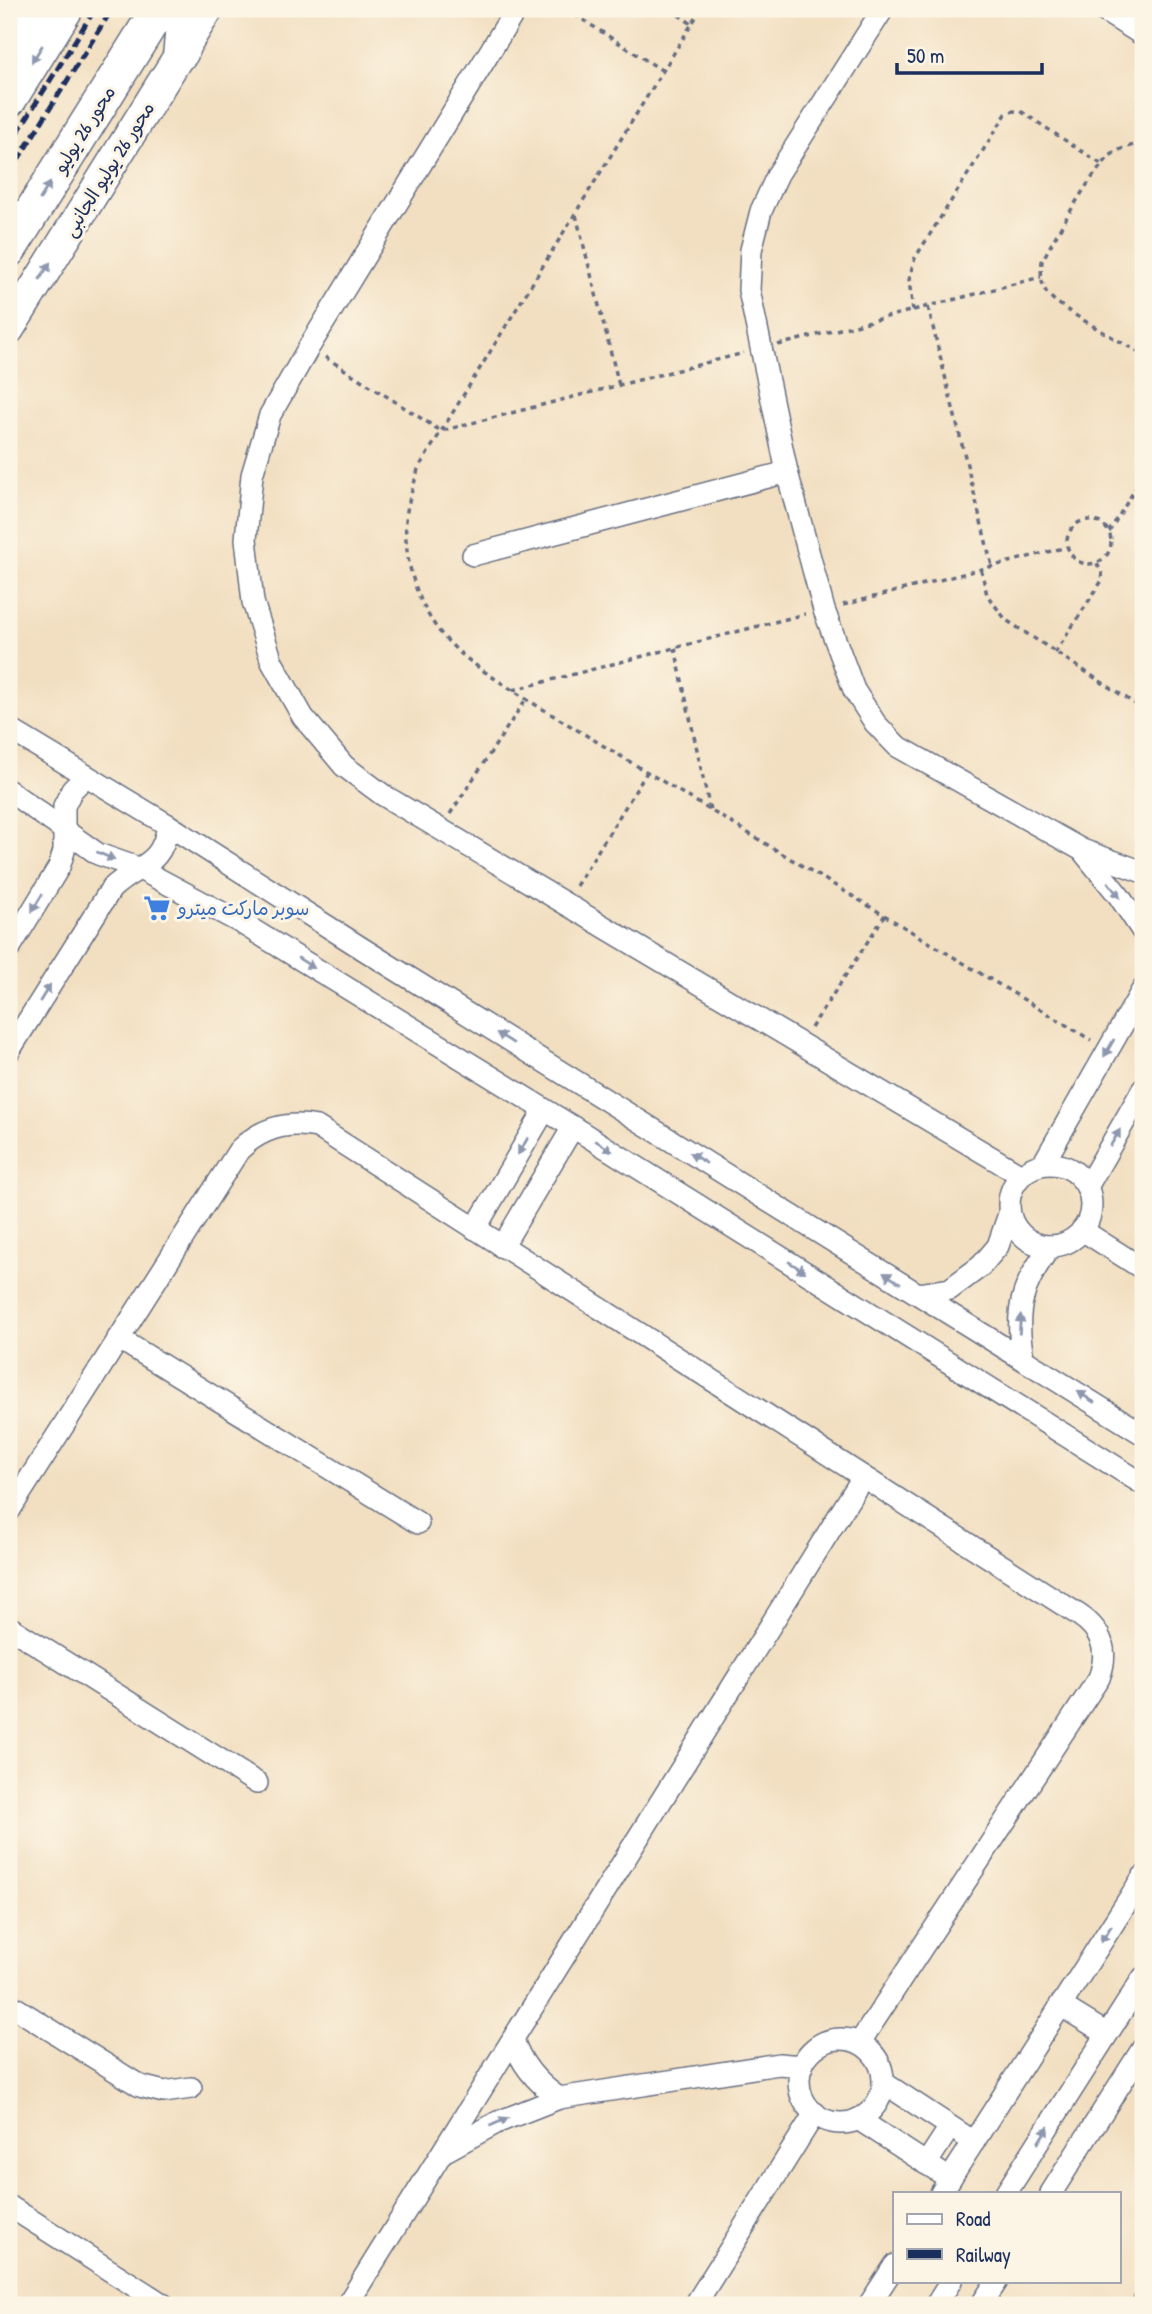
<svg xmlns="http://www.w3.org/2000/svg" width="1152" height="2314" font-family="'Patrick Hand','Playpen Sans Arabic',sans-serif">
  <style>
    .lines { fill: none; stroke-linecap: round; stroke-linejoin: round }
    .minor-casing { stroke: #666d81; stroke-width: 24 }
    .secondary-casing { stroke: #666d81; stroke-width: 33 }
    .trunk-casing { stroke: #666d81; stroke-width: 38 }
    .path { stroke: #666d81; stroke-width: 3.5; stroke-dasharray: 5 5; stroke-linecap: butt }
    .minor { stroke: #fff; stroke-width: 21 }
    .secondary { stroke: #fff; stroke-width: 30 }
    .trunk { stroke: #fff; stroke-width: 35 }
    .rail { stroke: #1b2f5e; stroke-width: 5; stroke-dasharray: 10 5; stroke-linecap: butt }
    .oneway { fill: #8d97ae }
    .labels { text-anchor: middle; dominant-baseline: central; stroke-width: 6; stroke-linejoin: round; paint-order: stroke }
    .street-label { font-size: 19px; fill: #1b2f5e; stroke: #fcf5e5 }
    .shop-label { font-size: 19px; fill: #366cbe; stroke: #fcf5e5; text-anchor: start }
  </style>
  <rect width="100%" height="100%" fill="#fcf5e5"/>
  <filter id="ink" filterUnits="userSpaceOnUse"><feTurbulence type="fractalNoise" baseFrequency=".0143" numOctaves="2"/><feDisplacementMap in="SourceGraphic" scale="14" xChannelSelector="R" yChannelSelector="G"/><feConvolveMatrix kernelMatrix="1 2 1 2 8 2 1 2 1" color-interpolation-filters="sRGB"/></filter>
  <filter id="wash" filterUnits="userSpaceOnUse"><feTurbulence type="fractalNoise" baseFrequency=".00686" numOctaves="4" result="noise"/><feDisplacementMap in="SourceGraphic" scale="28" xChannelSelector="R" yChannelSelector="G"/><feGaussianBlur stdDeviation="1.57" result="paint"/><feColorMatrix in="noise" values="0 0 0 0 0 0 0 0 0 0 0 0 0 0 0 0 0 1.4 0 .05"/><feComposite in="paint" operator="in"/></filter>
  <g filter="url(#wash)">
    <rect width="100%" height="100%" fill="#f2dfc1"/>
  </g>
  <g filter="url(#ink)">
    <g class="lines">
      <defs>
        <g id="minor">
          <path d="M516,9l-207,338 -39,68 -18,60 -6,64 7,63 19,60 31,55 41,49 39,29 638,380"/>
          <path d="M883,9l-105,165 -17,37 -10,39 -2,40 38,182 37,138 30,80 21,33 22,23 185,104 61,22"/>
          <path d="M1101,9l42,26"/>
          <path d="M473,555l314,-83"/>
          <path d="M9,729l159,96 195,124 780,485"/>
          <path d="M9,791l89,63 40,14 105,56 330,203 570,357"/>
          <path d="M1085,854l34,42 24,36"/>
          <path d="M9,949l50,-82 5,-16v-45l8,-16 14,-14"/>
          <path d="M9,1051l102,-162c27,-26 51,-21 57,-64"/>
          <path d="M1043,1164l100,-175"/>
          <circle cx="1050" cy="1205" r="41"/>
          <path d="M1087,1187l56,-98"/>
          <path d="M475,1229l69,-118"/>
          <path d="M1082,1230l61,39"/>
          <path d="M502,1247l71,-120"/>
          <path d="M918,1294l32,-5 31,-23 17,-20 11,-32"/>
          <path d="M118,1338l300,185"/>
          <path d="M1023,1357c-9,-47 -1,-73 28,-111"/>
          <path d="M9,1511l230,-361c22,-22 48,-29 78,-23l762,488c24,16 30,37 20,63l-239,364"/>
          <path d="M9,1627l248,156"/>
          <path d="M9,2004l131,82 24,6 27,-4"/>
          <path d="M1060,2005l47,29"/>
          <circle cx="841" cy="2081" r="42"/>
          <path d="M513,2039c8,26 24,44 46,59"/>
          <path d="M884,2083l90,59"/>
          <path d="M858,2119l92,60"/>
          <path d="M447,2150l51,-28 61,-24 220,-34 23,2"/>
          <path d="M926,2164l24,-37"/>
          <path d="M941,2193l202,-316"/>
          <path d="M1006,2193l137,-215"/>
          <path d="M1051,2193l92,-145"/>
          <path d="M9,2206l155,99"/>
          <path d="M347,2305l516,-828"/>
          <path d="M695,2305l120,-192"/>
          <path d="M869,2305l26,-40"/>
          <path d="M936,2305l15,-24"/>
          <path d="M981,2305l16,-24"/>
          <path d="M1142,2305l1,-2"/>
        </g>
        <path id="secondary" d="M9,329l199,-320"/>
        <g id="trunk">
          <path d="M9,48l16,-20 20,-19"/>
          <path d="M181,52l4,-43"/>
          <path d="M9,99l56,-90"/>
          <path d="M9,249l150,-240"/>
        </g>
      </defs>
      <use href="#minor" class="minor-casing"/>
      <use href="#secondary" class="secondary-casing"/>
      <use href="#trunk" class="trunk-casing"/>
      <g class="path">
        <path d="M566,9l97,62"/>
        <path d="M670,9l22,15"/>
        <path d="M701,9l-283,460c-3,14 -9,28 -11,42 -6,42 9,94 37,126 23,26 54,43 82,62l565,341"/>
        <path d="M1143,144c-9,1 -18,3 -26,7 -22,12 -61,85 -75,110 -1,11 -2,22 5,32 10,15 77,50 96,62"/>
        <path d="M576,215l43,170"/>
        <path d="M928,307l64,259"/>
        <path d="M913,311l-4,-31 6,-22 91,-144 7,-3 9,1 79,52"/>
        <path d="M778,345l263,-68"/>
        <path d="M325,357l116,74 303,-78"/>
        <circle cx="1089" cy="542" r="22"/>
        <path d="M1109,532l34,-56"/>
        <path d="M981,569l6,26 19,25 137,89"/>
        <path d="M843,605l224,-58"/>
        <path d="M675,648l35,162"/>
        <path d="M1055,653l48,-74 -2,-9 -5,-7"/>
        <path d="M513,690l292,-76"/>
        <path d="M450,814l76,-115"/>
        <path d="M576,886l71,-114"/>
        <path d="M811,1028l74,-113"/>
      </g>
      <use href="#minor" class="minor"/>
      <use href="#secondary" class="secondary"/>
      <use href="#trunk" class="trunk"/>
      <g class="rail">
        <path d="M9,146l86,-137"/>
        <path d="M9,174l103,-165"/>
      </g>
    </g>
    <defs><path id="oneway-solid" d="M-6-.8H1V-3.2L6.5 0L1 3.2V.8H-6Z" transform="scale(1.75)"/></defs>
    <g class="oneway">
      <use href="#oneway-solid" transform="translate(37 54) rotate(122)"/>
      <use href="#oneway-solid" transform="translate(45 191) rotate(-58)"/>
      <use href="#oneway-solid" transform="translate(45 271) rotate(-58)"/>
      <use href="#oneway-solid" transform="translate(106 856) rotate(24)"/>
      <use href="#oneway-solid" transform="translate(1114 890) rotate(53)"/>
      <use href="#oneway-solid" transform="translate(37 903) rotate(121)"/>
      <use href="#oneway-solid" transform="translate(306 963) rotate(32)"/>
      <use href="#oneway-solid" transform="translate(45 993) rotate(-58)"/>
      <use href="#oneway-solid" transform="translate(505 1038) rotate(-148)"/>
      <use href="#oneway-solid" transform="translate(1109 1048) rotate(120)"/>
      <use href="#oneway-solid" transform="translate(1115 1138) rotate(-60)"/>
      <use href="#oneway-solid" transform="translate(523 1146) rotate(121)"/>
      <use href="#oneway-solid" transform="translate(604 1146) rotate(32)"/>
      <use href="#oneway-solid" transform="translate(698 1158) rotate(-148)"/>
      <use href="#oneway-solid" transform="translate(797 1267) rotate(32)"/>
      <use href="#oneway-solid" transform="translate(892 1278) rotate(-148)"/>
      <use href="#oneway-solid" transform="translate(1020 1324) rotate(-86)"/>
      <use href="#oneway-solid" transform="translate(1086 1397) rotate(-147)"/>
      <use href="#oneway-solid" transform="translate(1106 1934) rotate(123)"/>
      <use href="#oneway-solid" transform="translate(499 2122) rotate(-24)"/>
      <use href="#oneway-solid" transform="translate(1043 2135) rotate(-58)"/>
    </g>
  </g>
  <defs>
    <symbol id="supermarket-bare" viewBox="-9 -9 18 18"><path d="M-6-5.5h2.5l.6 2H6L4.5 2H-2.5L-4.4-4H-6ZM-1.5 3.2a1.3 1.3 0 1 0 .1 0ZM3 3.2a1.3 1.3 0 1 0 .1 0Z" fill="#3f7fe0" stroke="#fcf5e5" stroke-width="2.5" paint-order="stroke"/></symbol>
  </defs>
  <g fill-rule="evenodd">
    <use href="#supermarket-bare" x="138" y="889" width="38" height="38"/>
  </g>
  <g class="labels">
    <g class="street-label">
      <text transform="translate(84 129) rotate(-58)">محور 26 يوليو</text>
      <text transform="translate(108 169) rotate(-58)">محور 26 يوليو الجانبى</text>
    </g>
    <g class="shop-label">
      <text x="178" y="908">سوبر ماركت ميترو</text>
    </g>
  </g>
  <rect width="1152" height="2314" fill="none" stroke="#fcf5e5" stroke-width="35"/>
  <rect x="893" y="2192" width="228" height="91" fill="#fcf5e5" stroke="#a2a6af" stroke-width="2"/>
  <rect x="907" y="2214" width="35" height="10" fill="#ffffff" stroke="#a2a6af" stroke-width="2"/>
  <text x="956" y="2226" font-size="21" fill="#1b2f5e">Road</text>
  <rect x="907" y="2249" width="35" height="10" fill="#1b2f5e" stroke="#a2a6af" stroke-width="2"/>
  <text x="956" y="2262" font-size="21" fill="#1b2f5e">Railway</text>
  <path d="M897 63v10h145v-10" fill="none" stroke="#1b2f5e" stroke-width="3.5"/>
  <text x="907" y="63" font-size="21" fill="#1b2f5e" stroke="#fcf5e5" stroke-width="5" paint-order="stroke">50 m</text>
</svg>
